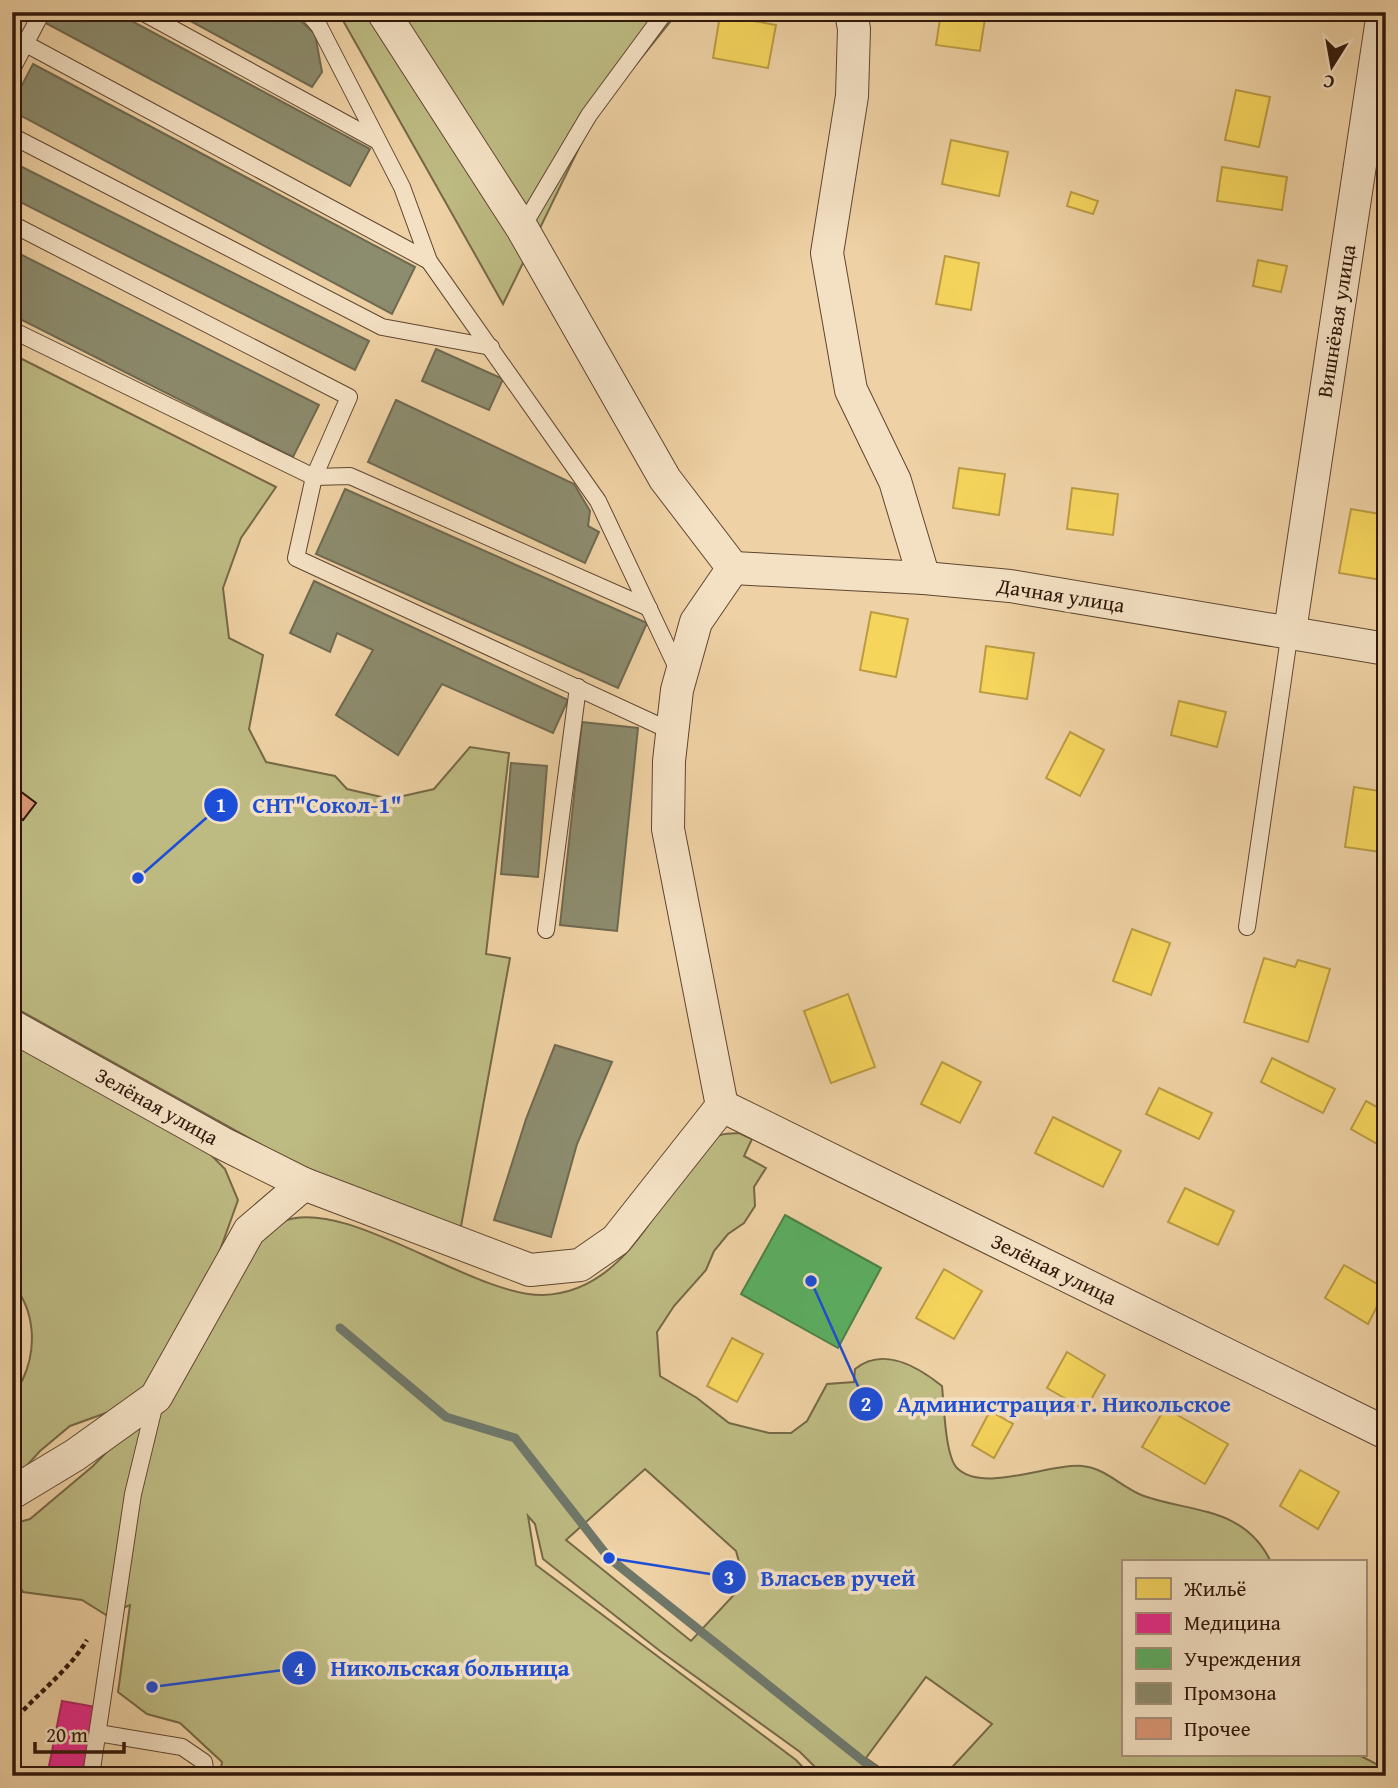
<svg xmlns="http://www.w3.org/2000/svg" width="1398" height="1788" font-family="'Gentium Book Plus',serif">
  <style>
    .green { fill: #bdba82; stroke: #766846; stroke-width: 2; fill-rule: evenodd }
    .homes { fill: #f6d55c; stroke: #bb9c43; stroke-width: 2 }
    .health { fill: #e7298a; stroke: #b02464; stroke-width: 2 }
    .public { fill: #5aae61; stroke: #4d8147; stroke-width: 2 }
    .industry { fill: #8c8c6e; stroke: #706950; stroke-width: 2 }
    .lines { fill: none; stroke-linecap: round; stroke-linejoin: round }
    .stream { stroke: #6f7769; stroke-width: 9 }
    .building { fill: #da9775; stroke: #30170a; stroke-width: 2 }
    .service-casing { stroke: #604630; stroke-width: 18 }
    .minor-casing { stroke: #604630; stroke-width: 34 }
    .path { stroke: #30170a; stroke-width: 4.5; stroke-dasharray: 5 3.5; stroke-linecap: butt }
    .service { stroke: #f4e1c4; stroke-width: 16 }
    .minor { stroke: #f4e1c4; stroke-width: 32 }
    .labels { text-anchor: middle; dominant-baseline: central; stroke-width: 7; stroke-linejoin: round; paint-order: stroke }
    .street-label { font-size: 21px; fill: #30170a; stroke: #f4e1c4 }
    .leader { fill: none; stroke: #1d4ed8; stroke-width: 2.5 }
    .callout-dot { fill: #1d4ed8; stroke: #f4e1c4; stroke-width: 2.5 }
    .mark-label { font-size: 21px; text-anchor: middle; font-weight: bold; fill: #fff }
    .callout-label { font-size: 23px; text-anchor: middle; font-weight: bold; fill: #1d4ed8; stroke: #f4e1c4; stroke-width: 7; stroke-linejoin: round; paint-order: stroke }
  </style>
  <rect width="100%" height="100%" fill="#eed1a4"/>
  <filter id="stains"><feTurbulence type="fractalNoise" baseFrequency=".00286" numOctaves="4"/><feColorMatrix values="0 0 0 0 .2 0 0 0 0 .09 0 0 0 0 .02 0 0 0 .5 -.17"/></filter>
  <radialGradient id="worn" r=".72"><stop offset=".6" stop-color="#630" stop-opacity="0"/><stop offset="1" stop-color="#630" stop-opacity=".3"/></radialGradient>
  <g class="green">
    <path d="M334,12h344l-84,105 -91,187 -162,-287z"/>
    <path d="M12,354l264,133 -35,51 -18,50 6,50 34,17 -14,74 17,33 69,14 12,13 43,10 44,-10 36,-42 39,6 -23,201 24,4 -50,274 -139,-54 -309,-172z"/>
    <path d="M12,1041l197,112 16,16 13,31 -19,53 -68,135 -34,21 -47,17 -30,25 -28,31v-99l10,-2c15,-31 14,-70 -10,-98z"/>
    <path d="M739,1133l13,6 -8,17 22,12 -12,19 1,19 -11,17 -16,11 -14,17 -8,19 -32,36 -17,26 3,44 37,22 32,25 40,10h22l16,-12 20,-37 27,-2 1,-13c28,-23 62,-3 87,17 2,18 3,70 15,82 26,26 92,-5 125,-2 24,2 40,22 62,30 48,17 100,10 127,66h-148v193h236l27,14v7h-442l48,-52 -66,-47 -60,81 26,18h-68l-24,-24 -140,-101 -117,-92 -8,-35 -7,-8 8,49 260,195 15,16h-591l2,-14 -42,-39 -33,-9 -29,-22 12,-87 -24,10 -24,-15 -59,-8 -11,-20v-48l18,-5 63,-53 36,-37 128,-186c7,-7 15,-18 24,-21 64,-28 190,74 262,73 67,-2 101,-63 133,-112 10,-16 24,-38 42,-47 5,-3 15,-2 21,-3zM645,1469l91,82 9,32 -54,58 -125,-101z"/>
  </g>
  <g class="homes">
    <path d="M941,12l44,6 -5,33 -44,-6z"/>
    <path d="M720,15l56,10 -8,43 -55,-10z"/>
    <path d="M1236,90l34,7 -11,50 -34,-7z"/>
    <path d="M951,140l57,12 -9,44 -57,-12z"/>
    <path d="M1222,167l65,10 -5,33 -65,-9z"/>
    <path d="M1071,192l27,9 -5,13 -26,-8z"/>
    <path d="M945,256l34,7 -8,47 -35,-6z"/>
    <path d="M1258,260l29,6 -6,26 -28,-6z"/>
    <path d="M959,468l46,6 -6,41 -46,-7z"/>
    <path d="M1072,488l46,6 -5,41 -46,-6z"/>
    <path d="M1351,509l35,6v43l-4,22 -43,-7z"/>
    <path d="M871,612l37,7 -12,58 -36,-7z"/>
    <path d="M986,646l48,7 -7,46 -47,-7z"/>
    <path d="M1179,701l47,11 -9,35 -46,-12z"/>
    <path d="M1070,732l34,18 -24,46 -34,-18z"/>
    <path d="M1354,787l32,5 -5,60 -36,-5z"/>
    <path d="M1132,929l38,14 -19,52 -38,-14z"/>
    <path d="M1264,958l31,9 3,-7 32,9 -22,73 -64,-20z"/>
    <path d="M848,994l27,73 -44,16 -27,-72z"/>
    <path d="M1272,1058l63,31 -12,24 -62,-31z"/>
    <path d="M942,1062l39,20 -21,41 -39,-19z"/>
    <path d="M1159,1088l53,25 -13,26 -53,-25z"/>
    <path d="M1366,1101l20,11v37l-35,-20z"/>
    <path d="M1053,1117l68,34 -18,36 -68,-34z"/>
    <path d="M1185,1188l49,23 -16,34 -50,-23z"/>
    <path d="M1344,1265l42,24 -18,35 -43,-26z"/>
    <path d="M944,1269l38,22 -28,48 -38,-21z"/>
    <path d="M732,1338l31,16 -26,48 -30,-16z"/>
    <path d="M1067,1352l38,23 -20,35 -38,-22z"/>
    <path d="M1165,1408l63,36 -23,40 -63,-37z"/>
    <path d="M990,1411l23,13 -19,34 -22,-13z"/>
    <path d="M1300,1470l39,22 -21,37 -38,-23z"/>
  </g>
  <path class="health" d="M62,1701l34,6 -14,69h-35z"/>
  <path class="public" d="M785,1215l96,53 -43,80 -97,-54z"/>
  <g class="industry">
    <path d="M12,12h14l-14,26z"/>
    <path d="M47,12h68l255,137 -20,37 -308,-165z"/>
    <path d="M174,12h117l24,22 7,38 -10,15z"/>
    <path d="M33,64l382,203 -23,47 -380,-203v-7z"/>
    <path d="M12,162l357,179 -14,29 -343,-172z"/>
    <path d="M12,250l307,155 -26,52 -281,-142z"/>
    <path d="M436,349l67,30 -14,31 -67,-29z"/>
    <path d="M396,400l178,84 16,27 -2,15 11,6 -14,31 -217,-101z"/>
    <path d="M345,489l302,134 -29,65 -302,-134z"/>
    <path d="M314,581l254,119 -15,33 -111,-49 -44,71 -62,-40 37,-65 -36,-17 -7,19 -40,-19z"/>
    <path d="M582,722l56,6 -21,203 -57,-6z"/>
    <path d="M511,763l36,3 -9,111 -37,-3z"/>
    <path d="M555,1045l57,17 -35,82 -26,93 -57,-17 32,-101z"/>
  </g>
  <g class="lines">
    <path class="stream" d="M340,1328l106,89 69,21 94,120 273,218"/>
  </g>
  <path class="building" d="M12,785l24,18 -13,17 -11,-9z"/>
  <g class="lines">
    <defs>
      <g id="service">
        <path d="M142,12l234,128"/>
        <path d="M307,12l12,14 83,161 27,74 169,240 81,171"/>
        <path d="M26,44l403,217"/>
        <path d="M12,69l30,-57"/>
        <path d="M12,136l370,191 109,20"/>
        <path d="M12,224l337,173 -35,80 -18,81 377,174"/>
        <path d="M522,228l67,-113 76,-103"/>
        <path d="M12,330l302,147 36,-1 299,132"/>
        <path d="M1247,927l43,-296"/>
        <path d="M546,930l32,-243"/>
        <path d="M98,1733l84,14 22,15 2,14"/>
        <path d="M91,1776l42,-282 23,-95"/>
      </g>
      <g id="minor">
        <path d="M383,12l139,216 143,251 68,89"/>
        <path d="M851,12l3,17 -2,67 -25,157 24,137 44,91 29,97"/>
        <path d="M733,568l191,10 86,8 376,63"/>
        <path d="M1290,631l93,-619"/>
        <path d="M12,1026l210,117 82,41 226,86 50,-5 36,-25 106,-134 -54,-277 1,-68 8,-71 19,-68 37,-54"/>
        <path d="M722,1106l664,327"/>
        <path d="M12,1493l63,-38 81,-58 93,-166 55,-47"/>
      </g>
    </defs>
    <use href="#service" class="service-casing"/>
    <use href="#minor" class="minor-casing"/>
    <path class="path" d="M12,1723c24,-29 56,-51 75,-83"/>
    <use href="#service" class="service"/>
    <use href="#minor" class="minor"/>
  </g>
  <g class="labels">
    <g class="street-label">
      <text transform="translate(1336 321) rotate(-81)">Вишнёвая улица</text>
      <text transform="translate(1061 595) rotate(9)">Дачная улица</text>
      <text transform="translate(157 1106) rotate(29)">Зелёная улица</text>
      <text transform="translate(1054 1269) rotate(26)">Зелёная улица</text>
    </g>
  </g>
  <path class="leader" d="M138 878L221 805M811 1281L866 1404M609 1558L729 1577M152 1687L299 1668"/>
  <g class="callout-dot">
    <circle cx="138" cy="878" r="7"/>
    <circle cx="811" cy="1281" r="7"/>
    <circle cx="609" cy="1558" r="7"/>
    <circle cx="152" cy="1687" r="7"/>
    <circle cx="221" cy="805" r="18"/>
    <circle cx="866" cy="1404" r="18"/>
    <circle cx="729" cy="1577" r="18"/>
    <circle cx="299" cy="1668" r="18"/>
  </g>
  <g class="mark-label">
    <text x="221" y="812">1</text>
    <text x="866" y="1411">2</text>
    <text x="729" y="1585">3</text>
    <text x="299" y="1676">4</text>
  </g>
  <g class="callout-label">
    <text x="327" y="813">СНТ"Сокол-1"</text>
    <text x="1064" y="1412">Администрация г. Никольское</text>
    <text x="838" y="1586">Власьев ручей</text>
    <text x="450" y="1676">Никольская больница</text>
  </g>
  <rect width="1398" height="1788" fill="none" stroke="#eed1a4" stroke-width="42"/>
  <rect x="14" y="14" width="1370" height="1760" fill="none" stroke="#30170a" stroke-width="3.5"/>
  <rect x="21" y="21" width="1356" height="1746" fill="none" stroke="#30170a" stroke-width="2"/>
  <rect x="1122" y="1560" width="245" height="196" fill="#f4e1c4" stroke="#a6907a" stroke-width="2"/>
  <rect x="1136" y="1578" width="35" height="21" fill="#f6d55c" stroke="#a6907a" stroke-width="2"/>
  <text x="1184" y="1596" font-size="21" fill="#30170a">Жильё</text>
  <rect x="1136" y="1613" width="35" height="21" fill="#e7298a" stroke="#a6907a" stroke-width="2"/>
  <text x="1184" y="1630" font-size="21" fill="#30170a">Медицина</text>
  <rect x="1136" y="1648" width="35" height="21" fill="#5aae61" stroke="#a6907a" stroke-width="2"/>
  <text x="1184" y="1666" font-size="21" fill="#30170a">Учреждения</text>
  <rect x="1136" y="1683" width="35" height="21" fill="#8c8c6e" stroke="#a6907a" stroke-width="2"/>
  <text x="1184" y="1700" font-size="21" fill="#30170a">Промзона</text>
  <rect x="1136" y="1718" width="35" height="21" fill="#da9775" stroke="#a6907a" stroke-width="2"/>
  <text x="1184" y="1736" font-size="21" fill="#30170a">Прочее</text>
  <g transform="translate(1332 66) rotate(191)" stroke="#f4e1c4" stroke-width="5" paint-order="stroke">
  <path d="M0-5L12 26L0 18L-12 26Z" fill="#30170a"/>
  <text y="-10" font-size="19" font-weight="bold" text-anchor="middle" fill="#30170a">С</text>
  </g>
  <path d="M35 1742v10h89v-10" fill="none" stroke="#30170a" stroke-width="3.5"/>
  <text x="46" y="1742" font-size="21" fill="#30170a" stroke="#f4e1c4" stroke-width="5" paint-order="stroke">20 m</text>
  <rect width="100%" height="100%" filter="url(#stains)"/>
  <rect width="100%" height="100%" fill="url(#worn)"/>
</svg>
